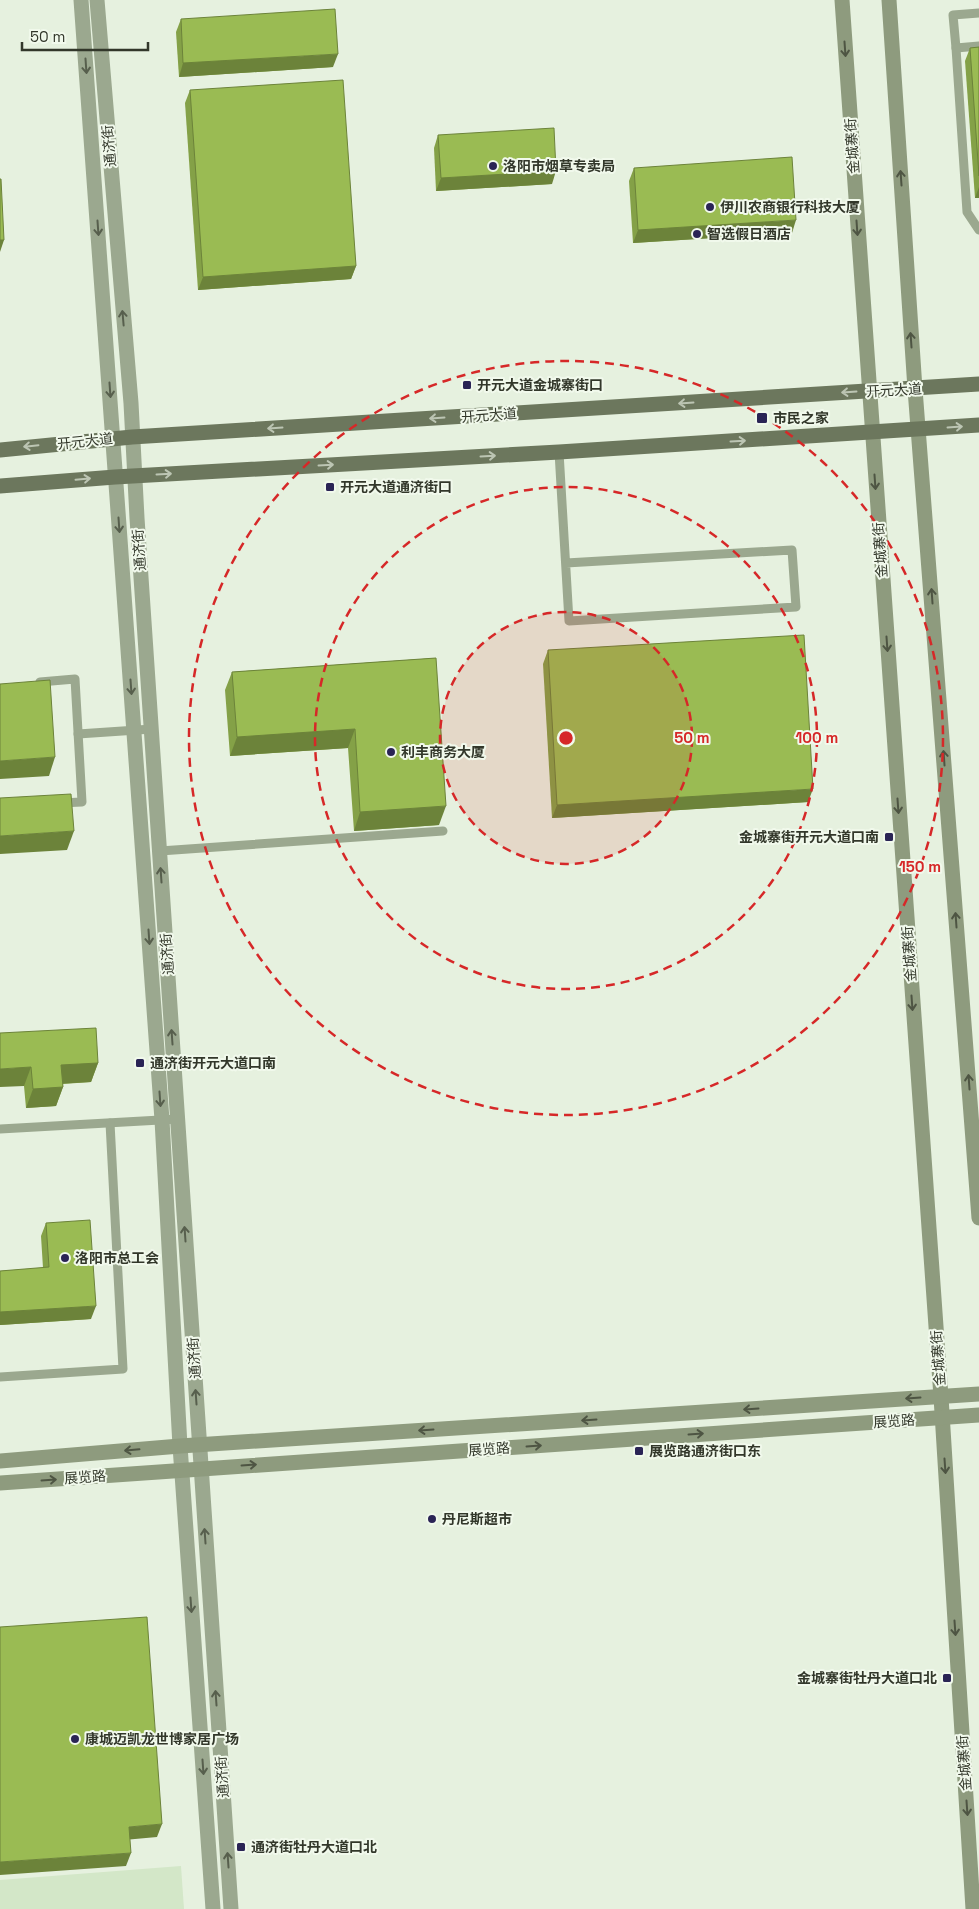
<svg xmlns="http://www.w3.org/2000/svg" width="979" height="1909" font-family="'Space Grotesk','Noto Sans SC',sans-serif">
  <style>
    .plaza { fill: #d3e7c8 }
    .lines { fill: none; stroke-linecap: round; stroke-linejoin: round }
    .lane { stroke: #9ba88f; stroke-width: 9 }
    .street { stroke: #9ba88f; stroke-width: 15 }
    .secondary { stroke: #8e9b7e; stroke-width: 15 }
    .primary { stroke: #6c775d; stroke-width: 15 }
    .wall { fill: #84a147 }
    .shaded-wall { fill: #6c833a }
    .building { fill: #9abb53; stroke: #6c833a }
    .oneway { stroke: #4e5543 }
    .oneway2 { stroke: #575f4d }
    .oneway3 { stroke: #bcc5b3 }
    .ring { fill: none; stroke: #d62828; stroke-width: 2.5; stroke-dasharray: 9 6 }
    .poi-dot { fill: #2a2455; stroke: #f1f9ec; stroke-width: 2 }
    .labels { text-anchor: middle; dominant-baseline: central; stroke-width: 4; stroke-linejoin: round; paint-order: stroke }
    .street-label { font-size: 14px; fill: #32372a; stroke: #f1f9ec }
    .poi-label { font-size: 14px; font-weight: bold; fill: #32372a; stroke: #f1f9ec; text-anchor: start }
    .centre { fill: #d62828; stroke: #f1f9ec; stroke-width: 2.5 }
    .ring-label { font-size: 15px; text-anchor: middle; font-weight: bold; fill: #d62828; stroke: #f1f9ec; stroke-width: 4; stroke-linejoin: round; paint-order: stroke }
  </style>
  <rect width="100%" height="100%" fill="#e6f1df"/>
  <path class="plaza" d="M181,1866l3,43h-184v-29z"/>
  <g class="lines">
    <g class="lane">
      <path d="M979,13l-26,2 3,33 23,-2"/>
      <path d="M956,48l11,164 12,18"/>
      <path d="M559,452l10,169 227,-14 -4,-57 -226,13"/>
      <path d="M40,682l35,-3 7,123 -22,1"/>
      <path d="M78,734l74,-5"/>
      <path d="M160,851l283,-20"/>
      <path d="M0,1129l178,-10"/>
      <path d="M0,1377l123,-8 -13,-246"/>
    </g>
    <g class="street">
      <path d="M81,0l81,1120 18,326 33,463"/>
      <path d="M97,0l34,403 6,115 94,1391"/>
    </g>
    <g class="secondary">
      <path d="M842,0l99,1397 32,512"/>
      <path d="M889,0l26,389 64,829"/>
      <path d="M0,1461l180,-15 799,-52"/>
      <path d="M0,1483l979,-68"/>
    </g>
    <g class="primary">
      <path d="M0,450l132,-13 847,-53"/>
      <path d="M0,486l115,-9 444,-25 420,-27"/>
    </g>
  </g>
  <g class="wall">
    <path d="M181,19l152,48 -154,10 -3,-45z"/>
    <path d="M979,47v151h-4l-10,-137 5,-13z"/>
    <path d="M190,90l166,176 -5,13 -153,11 -13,-187z"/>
    <path d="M438,135l114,49 -116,7 -2,-43z"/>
    <path d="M634,168l158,65 -159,10 -4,-62z"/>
    <path d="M548,650l260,152 -256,16 -9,-154z"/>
    <path d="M436,658l3,167 -85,6 -6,-83 -118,8 -5,-66 7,-18z"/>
    <path d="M0,1033l98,30 -7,19 -28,2v3l-7,19 -30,2 -2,-22z"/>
    <path d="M46,1223l45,96 -91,6v-54l43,-3 -2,-32z"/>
  </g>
  <g class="shaded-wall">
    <path d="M338,54l-5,13 -154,10 4,-14z"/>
    <path d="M556,171l-4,13 -116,7 5,-13z"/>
    <path d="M979,187v11h-4z"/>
    <path d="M796,220l-4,13 -159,10 5,-13z"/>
    <path d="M0,240h4l-4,12z"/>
    <path d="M356,266l-5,13 -153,11 5,-13z"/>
    <path d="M355,729l-7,19 -118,8 7,-19z"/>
    <path d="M55,757l-6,19 -49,3v-18z"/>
    <path d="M813,789l-5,13 -256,16 5,-13z"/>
    <path d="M446,806l-7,19 -85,6 6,-19z"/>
    <path d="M74,831l-7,19 -67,4v-18z"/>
    <path d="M98,1063l-7,19 -36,2 6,-19z"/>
    <path d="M31,1067l-7,19 -24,1v-18z"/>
    <path d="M63,1087l-7,19 -30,2 7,-19z"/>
    <path d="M96,1306l-5,13 -91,6v-13z"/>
    <path d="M162,1824l-5,13 -33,3 5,-13z"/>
    <path d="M131,1853l-5,13 -126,9v-13z"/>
  </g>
  <g class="building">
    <path d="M335,9l3,45 -155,9 -2,-44z"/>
    <path d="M979,47v129l-9,-128z"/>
    <path d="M343,80l13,186 -153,11 -13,-187z"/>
    <path d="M554,128l2,43 -115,7 -3,-43z"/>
    <path d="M792,157l4,63 -158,10 -4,-62z"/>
    <path d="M0,179h1l3,61h-4z"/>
    <path d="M804,635l9,154 -256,16 -9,-155z"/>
    <path d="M436,658l10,148 -86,6 -5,-83 -118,8 -5,-65z"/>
    <path d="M50,680l5,77 -55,4v-77z"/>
    <path d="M71,794l3,37 -74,5v-38z"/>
    <path d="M96,1028l2,35 -37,2 2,22 -30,2 -2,-22 -31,2v-36z"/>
    <path d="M90,1220l6,86 -96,6v-41l49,-4 -3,-44z"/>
    <path d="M147,1617l15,207 -33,3 2,26 -131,9v-235z"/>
  </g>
  <defs><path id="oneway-shaft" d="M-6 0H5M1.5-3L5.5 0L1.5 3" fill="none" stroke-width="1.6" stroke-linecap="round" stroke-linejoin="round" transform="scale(1.25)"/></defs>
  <g class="oneway">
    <use href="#oneway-shaft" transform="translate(845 49) rotate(86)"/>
    <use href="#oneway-shaft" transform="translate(901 178) rotate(-94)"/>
    <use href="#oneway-shaft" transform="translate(857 228) rotate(86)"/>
    <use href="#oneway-shaft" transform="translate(911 340) rotate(-94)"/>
    <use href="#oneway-shaft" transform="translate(875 482) rotate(86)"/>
    <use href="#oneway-shaft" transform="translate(932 596) rotate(-94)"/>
    <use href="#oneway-shaft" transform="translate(887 644) rotate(86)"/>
    <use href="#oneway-shaft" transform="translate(944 758) rotate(-94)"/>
    <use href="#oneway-shaft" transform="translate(898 806) rotate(86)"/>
    <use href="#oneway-shaft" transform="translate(956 920) rotate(-94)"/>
    <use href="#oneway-shaft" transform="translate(912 1003) rotate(86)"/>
    <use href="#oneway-shaft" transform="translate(969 1082) rotate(-94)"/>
    <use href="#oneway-shaft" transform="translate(913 1398) rotate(176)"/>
    <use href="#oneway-shaft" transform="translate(751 1409) rotate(176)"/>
    <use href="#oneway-shaft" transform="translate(589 1420) rotate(176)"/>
    <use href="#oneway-shaft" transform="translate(426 1430) rotate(176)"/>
    <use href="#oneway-shaft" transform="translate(696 1434) rotate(-4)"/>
    <use href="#oneway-shaft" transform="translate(534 1446) rotate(-4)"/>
    <use href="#oneway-shaft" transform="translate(132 1450) rotate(175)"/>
    <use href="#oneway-shaft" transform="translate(249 1465) rotate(-4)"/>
    <use href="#oneway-shaft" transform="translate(945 1466) rotate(86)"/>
    <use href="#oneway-shaft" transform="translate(49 1480) rotate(-4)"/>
    <use href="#oneway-shaft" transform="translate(955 1628) rotate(86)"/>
    <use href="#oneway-shaft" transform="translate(967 1808) rotate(86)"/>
  </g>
  <g class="oneway2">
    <use href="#oneway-shaft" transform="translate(86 66) rotate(86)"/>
    <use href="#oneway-shaft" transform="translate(98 228) rotate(86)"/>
    <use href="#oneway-shaft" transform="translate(123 318) rotate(-95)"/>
    <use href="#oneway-shaft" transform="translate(110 390) rotate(86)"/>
    <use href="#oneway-shaft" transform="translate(119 525) rotate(86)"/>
    <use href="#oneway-shaft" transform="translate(131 687) rotate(86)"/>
    <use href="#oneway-shaft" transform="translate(161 875) rotate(-94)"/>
    <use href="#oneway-shaft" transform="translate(149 937) rotate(86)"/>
    <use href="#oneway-shaft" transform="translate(172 1037) rotate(-94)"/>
    <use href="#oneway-shaft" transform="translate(160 1099) rotate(86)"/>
    <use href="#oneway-shaft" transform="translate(185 1234) rotate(-94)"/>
    <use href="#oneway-shaft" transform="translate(196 1397) rotate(-94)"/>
    <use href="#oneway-shaft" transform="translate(205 1536) rotate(-94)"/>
    <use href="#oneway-shaft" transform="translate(191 1605) rotate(86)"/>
    <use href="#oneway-shaft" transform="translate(216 1698) rotate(-94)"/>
    <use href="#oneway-shaft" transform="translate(203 1767) rotate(86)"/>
    <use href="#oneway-shaft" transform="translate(228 1860) rotate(-94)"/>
  </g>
  <g class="oneway3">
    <use href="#oneway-shaft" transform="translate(849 392) rotate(176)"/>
    <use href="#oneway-shaft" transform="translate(686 403) rotate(176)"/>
    <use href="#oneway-shaft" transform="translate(437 418) rotate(176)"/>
    <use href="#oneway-shaft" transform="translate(955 427) rotate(-4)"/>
    <use href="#oneway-shaft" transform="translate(275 428) rotate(176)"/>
    <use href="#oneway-shaft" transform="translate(738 441) rotate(-3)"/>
    <use href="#oneway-shaft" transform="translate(31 446) rotate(174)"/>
    <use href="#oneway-shaft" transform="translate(488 456) rotate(-3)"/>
    <use href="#oneway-shaft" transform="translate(326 465) rotate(-3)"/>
    <use href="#oneway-shaft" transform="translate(164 474) rotate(-3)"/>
    <use href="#oneway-shaft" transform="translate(83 479) rotate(-5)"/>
  </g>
  <circle cx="566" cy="738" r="126" fill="#d62828" fill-opacity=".12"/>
  <g class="ring">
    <circle cx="566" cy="738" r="126"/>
    <circle cx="566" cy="738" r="251"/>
    <circle cx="566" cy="738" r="377"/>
  </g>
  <g class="poi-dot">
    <circle cx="493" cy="166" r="5"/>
    <circle cx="710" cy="207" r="5"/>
    <circle cx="697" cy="234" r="5"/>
    <rect x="462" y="380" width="10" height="10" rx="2.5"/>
    <rect x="756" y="412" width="12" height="12" rx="2.5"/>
    <rect x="325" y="482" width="10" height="10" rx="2.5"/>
    <circle cx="391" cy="752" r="5"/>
    <rect x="884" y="832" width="10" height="10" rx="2.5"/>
    <rect x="135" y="1058" width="10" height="10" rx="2.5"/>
    <circle cx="65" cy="1258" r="5"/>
    <rect x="634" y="1446" width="10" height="10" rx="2.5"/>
    <circle cx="432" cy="1519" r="5"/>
    <rect x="942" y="1673" width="10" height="10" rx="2.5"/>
    <circle cx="75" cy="1739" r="5"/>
    <rect x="236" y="1842" width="10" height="10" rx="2.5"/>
  </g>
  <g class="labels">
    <g class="street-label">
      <text transform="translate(109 146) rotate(-95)">通济街</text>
      <text transform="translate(852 146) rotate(-94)">金城寨街</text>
      <text transform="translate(894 390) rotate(-3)">开元大道</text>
      <text transform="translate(489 415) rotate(-4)">开元大道</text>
      <text transform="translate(85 441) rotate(-6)">开元大道</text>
      <text transform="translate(139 550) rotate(-94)">通济街</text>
      <text transform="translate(880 550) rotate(-94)">金城寨街</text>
      <text transform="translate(167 954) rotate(-94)">通济街</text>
      <text transform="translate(909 954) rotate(-94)">金城寨街</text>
      <text transform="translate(194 1358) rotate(-94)">通济街</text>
      <text transform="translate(938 1358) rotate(-94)">金城寨街</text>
      <text transform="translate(894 1421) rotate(-4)">展览路</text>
      <text transform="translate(489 1449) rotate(-4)">展览路</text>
      <text transform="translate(85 1477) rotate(-4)">展览路</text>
      <text transform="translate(964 1763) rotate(-94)">金城寨街</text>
      <text transform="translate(222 1777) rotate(-94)">通济街</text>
    </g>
    <g class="poi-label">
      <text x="503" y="166">洛阳市烟草专卖局</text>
      <text x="720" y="207">伊川农商银行科技大厦</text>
      <text x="707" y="234">智选假日酒店</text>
      <text x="477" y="385">开元大道金城寨街口</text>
      <text x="773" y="418">市民之家</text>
      <text x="340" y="487">开元大道通济街口</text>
      <text x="401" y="752">利丰商务大厦</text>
      <text x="879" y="837" text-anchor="end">金城寨街开元大道口南</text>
      <text x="150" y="1063">通济街开元大道口南</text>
      <text x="75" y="1258">洛阳市总工会</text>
      <text x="649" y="1451">展览路通济街口东</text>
      <text x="442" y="1519">丹尼斯超市</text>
      <text x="937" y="1678" text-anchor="end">金城寨街牡丹大道口北</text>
      <text x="85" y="1739">康城迈凯龙世博家居广场</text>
      <text x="251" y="1847">通济街牡丹大道口北</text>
    </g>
  </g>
  <circle cx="566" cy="738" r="8" class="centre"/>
  <g class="ring-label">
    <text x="692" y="743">50 m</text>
    <text x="817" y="743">100 m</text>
    <text x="920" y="872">150 m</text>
  </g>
  <path d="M22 42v8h126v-8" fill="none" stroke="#32372a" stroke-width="2.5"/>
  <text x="30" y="42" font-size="15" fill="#32372a" stroke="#f1f9ec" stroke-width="4" paint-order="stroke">50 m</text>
</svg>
